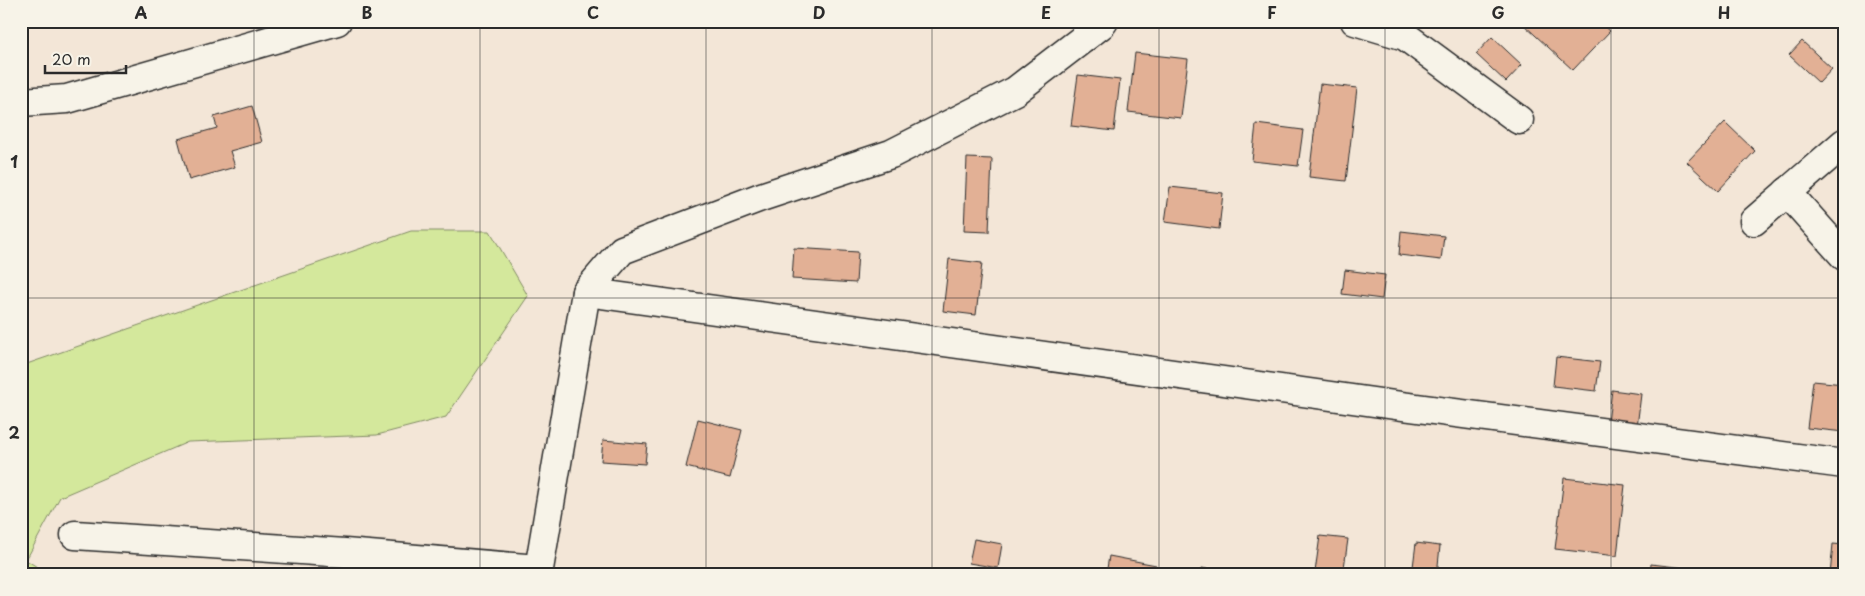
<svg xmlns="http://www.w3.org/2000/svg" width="1865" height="596" font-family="'Playpen Sans',sans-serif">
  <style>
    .green { fill: #d4e89c; stroke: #808a64 }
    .building { fill: #e2b095; stroke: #2b2b2b }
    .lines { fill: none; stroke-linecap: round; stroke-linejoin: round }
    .minor-casing { stroke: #2b2b2b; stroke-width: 31 }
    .minor { stroke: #f7f3e8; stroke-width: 28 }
    .grid { fill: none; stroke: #2b2b2b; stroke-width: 1; stroke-opacity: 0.55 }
    .neatline { fill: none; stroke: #2b2b2b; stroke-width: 2 }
    .grid-label { font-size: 16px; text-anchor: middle; font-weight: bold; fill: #2b2b2b }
  </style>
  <rect width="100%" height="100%" fill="#f3e6d7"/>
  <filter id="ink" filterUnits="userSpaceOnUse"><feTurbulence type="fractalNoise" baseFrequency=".02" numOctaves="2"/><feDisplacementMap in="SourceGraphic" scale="10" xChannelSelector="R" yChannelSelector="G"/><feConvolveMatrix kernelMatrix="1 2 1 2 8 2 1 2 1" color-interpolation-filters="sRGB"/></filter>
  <g filter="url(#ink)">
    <path class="green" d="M411,231h79l38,65 -82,121 -69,18 -189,7 -128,55 -34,63 24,15h-29v-209z"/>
    <g class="building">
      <path d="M1526,21h73l11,10 -37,39 -50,-46z"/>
      <path d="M1492,37l30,28 -16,17 -30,-28z"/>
      <path d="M1802,41l30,28 -13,14 -30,-28z"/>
      <path d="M1135,53l53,6 -7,59 -53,-6z"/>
      <path d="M1078,75l42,5 -6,51 -43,-5z"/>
      <path d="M1320,84l37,4 -11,93 -37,-4z"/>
      <path d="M252,106l10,36 -32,9 5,16 -46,13 -11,-41 39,-11 -3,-11z"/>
      <path d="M1725,122l30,29 -37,40 -31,-29z"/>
      <path d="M1256,124l47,6 -5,36 -46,-5z"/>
      <path d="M967,158l25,1 -3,73 -25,-1z"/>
      <path d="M1170,187l53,6 -4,36 -54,-7z"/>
      <path d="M1401,231l43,5 -3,24 -42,-5z"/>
      <path d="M794,248l64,4 -2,31 -64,-4z"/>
      <path d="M949,259l33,4 -6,52 -33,-4z"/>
      <path d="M1345,270l40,5 -3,24 -40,-5z"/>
      <path d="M1556,357l44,5 -4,29 -43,-5z"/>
      <path d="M1813,381l31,3v48l-37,-4z"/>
      <path d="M1612,390l29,4 -4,33 -29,-4z"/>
      <path d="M698,419l44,11 -12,48 -44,-11z"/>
      <path d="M603,440l44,4 -2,20 -44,-3z"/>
      <path d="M1564,478l61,7 -8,71 -62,-7z"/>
      <path d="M1320,536l28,3 -5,36 -28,-3z"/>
      <path d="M974,539l28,5 -4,24 -29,-5z"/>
      <path d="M1416,543l24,3 -3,29h-25z"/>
      <path d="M1833,544l11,1v30h-14z"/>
      <path d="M1109,556l47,9 -2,10h-48z"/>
      <path d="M1651,564l51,6 -1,5h-51z"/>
      <path d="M1202,568l31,6v1h-32z"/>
      <path d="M687,570h37l-1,5h-36z"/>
    </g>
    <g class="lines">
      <defs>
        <g id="minor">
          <path d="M1355,21l50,15 114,84"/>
          <path d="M21,102l46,-3 270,-78"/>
          <path d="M1787,192l57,64"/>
          <path d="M1754,221l90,-78"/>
          <path d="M586,292l816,114 442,58"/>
          <path d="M75,535l270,18 193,16"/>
          <path d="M538,575l48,-283 36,-42 139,-53 130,-43 124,-63 86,-66 3,-4"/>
        </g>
      </defs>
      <use href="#minor" class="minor-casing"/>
      <use href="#minor" class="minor"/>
    </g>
  </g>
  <path class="grid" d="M254,21v554M480,21v554M706,21v554M932,21v554M1159,21v554M1385,21v554M1611,21v554M21,298h1823"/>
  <rect width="1865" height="596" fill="none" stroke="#f7f3e8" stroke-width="55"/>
  <path d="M45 65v8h81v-8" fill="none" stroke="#2b2b2b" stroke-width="2.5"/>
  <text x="52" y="65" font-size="15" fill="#2b2b2b" stroke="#f7f3e8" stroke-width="4" paint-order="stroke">20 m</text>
  <rect x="28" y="28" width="1810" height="540" class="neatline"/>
  <g class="grid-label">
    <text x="141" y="19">A</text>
    <text x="367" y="19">B</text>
    <text x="593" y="19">C</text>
    <text x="819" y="19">D</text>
    <text x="1046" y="19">E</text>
    <text x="1272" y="19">F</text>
    <text x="1498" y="19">G</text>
    <text x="1724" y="19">H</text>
    <text x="14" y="168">1</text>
    <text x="14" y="439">2</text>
  </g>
</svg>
